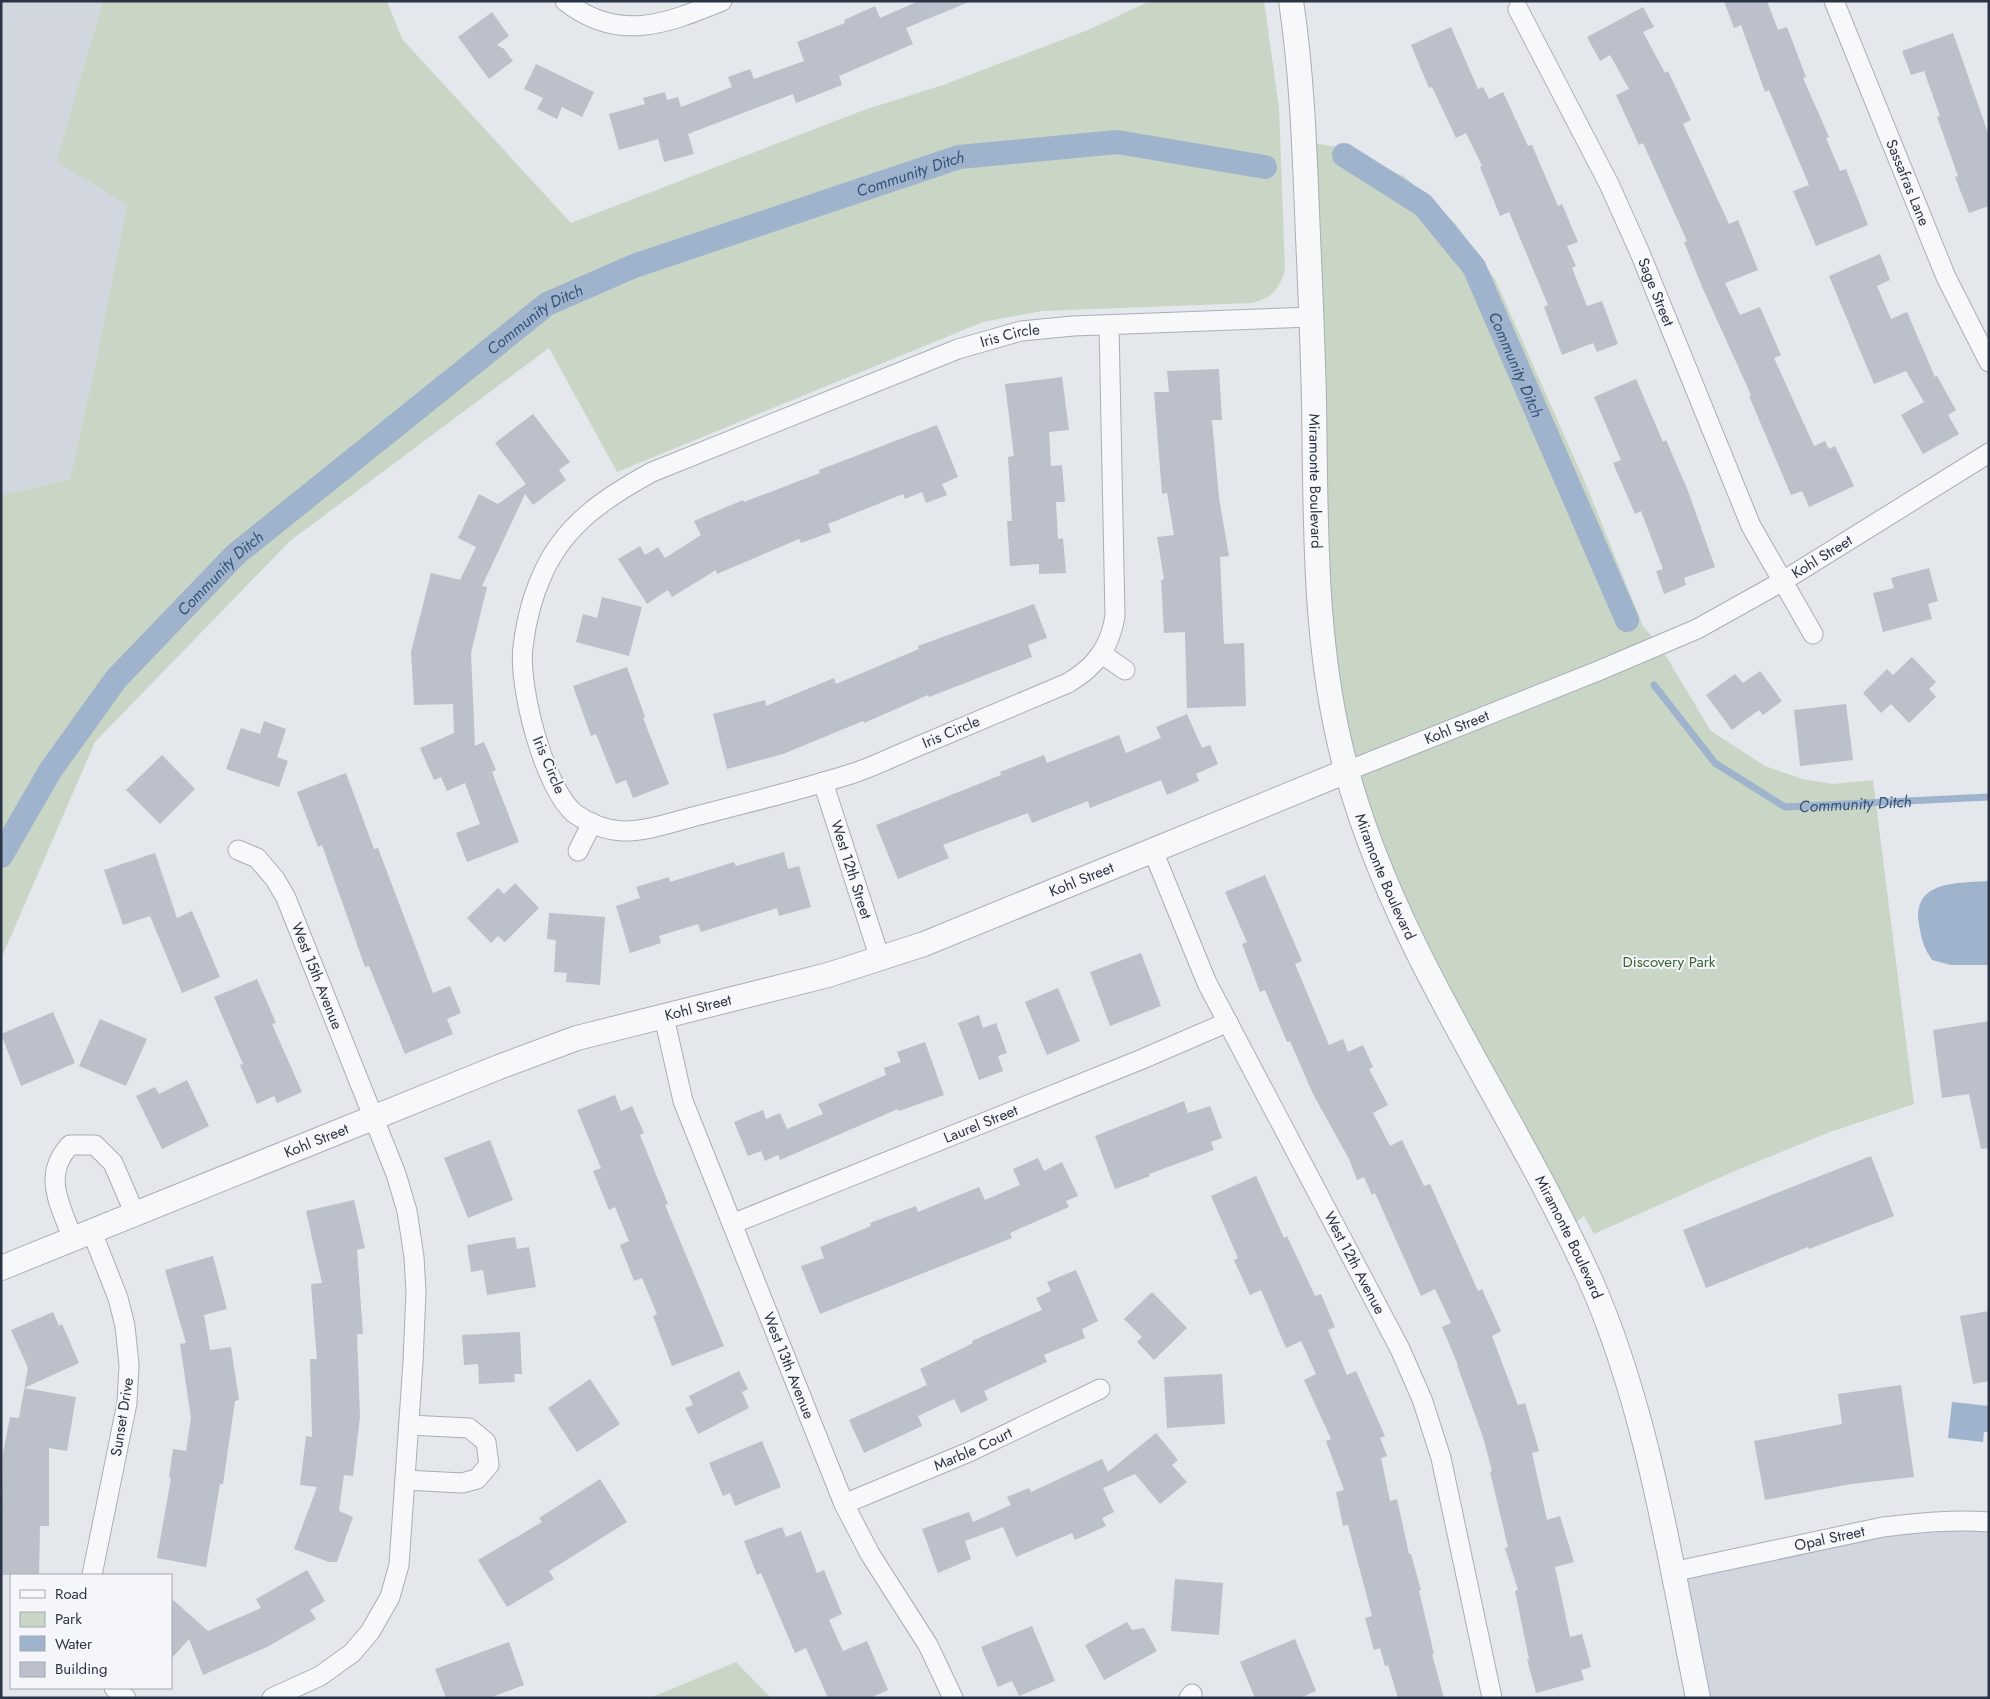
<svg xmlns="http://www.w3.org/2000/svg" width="1990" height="1699" font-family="Jost,sans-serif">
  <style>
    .built { fill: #d2d6de }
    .green { fill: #c9d6c5 }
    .water { fill: #9fb4cc }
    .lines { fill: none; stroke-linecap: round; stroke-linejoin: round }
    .stream { stroke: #9fb4cc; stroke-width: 7 }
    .canal { stroke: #9fb4cc; stroke-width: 24 }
    .building { fill: #bbc0ca }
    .minor-casing { stroke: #a9aeb7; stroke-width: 21 }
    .tertiary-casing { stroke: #a9aeb7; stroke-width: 26 }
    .minor { stroke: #f7f8fa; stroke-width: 19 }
    .tertiary { stroke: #f7f8fa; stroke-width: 24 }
    .labels { text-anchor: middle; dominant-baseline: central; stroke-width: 4; stroke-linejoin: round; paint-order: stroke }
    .street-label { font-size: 15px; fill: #2b3445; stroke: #f4f6f9 }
    .park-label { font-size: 15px; fill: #3f6138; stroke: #f4f6f9 }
    .water-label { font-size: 16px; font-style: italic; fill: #34527a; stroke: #f4f6f9 }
  </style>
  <rect width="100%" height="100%" fill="#e4e7ec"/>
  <g class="built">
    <path d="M1,1h102l-47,161 71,43 -31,157 -26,117 -69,16z"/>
    <path d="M1989,1523v175h-291l-26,-126 95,-21z"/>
  </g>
  <g class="green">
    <path d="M103,1h284l15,38 169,184 293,-113 79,-25 145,-55 62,-29h114l15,107 6,161c-5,20 -14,30 -34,34l-209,8 -59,11 -366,150 -68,-124 -259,193 -195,201 -94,217v-464l69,-16 26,-117 31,-157 -71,-43z"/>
    <path d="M1304,142l42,6 59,29 50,46 40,56 92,208 56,139 17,20 51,85 54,35 37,13 31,5 40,-4 41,324 -84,28 -93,38 -143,64 -10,-18 -18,14 -123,-228 -106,-267z"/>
    <path d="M736,1662l35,36h-121z"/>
  </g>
  <g class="water">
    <path d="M1989,881v84h-38l-19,-5c-8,-12 -11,-21 -13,-36 -7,-44 39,-41 70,-43z"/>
    <path d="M1952,1402l37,4v26h-5l-1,10 -35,-4z"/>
  </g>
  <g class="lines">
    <path class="stream" id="s1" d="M1654,685l61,78 70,44 204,-10"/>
    <g class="canal">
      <path id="s2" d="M1344,155l79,50 51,62 153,353"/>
      <path id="s3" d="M1,856l49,-85 66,-92 119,-124 312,-251 87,-38 325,-109 158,-15 148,25"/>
    </g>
  </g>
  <g class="building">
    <path d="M919,1l50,1 -63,26 7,16 -74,32 3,9 -46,18 -3,-9 -105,40 6,20 -30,8 -6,-23 -39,11 -10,-36 36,-10 -2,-6 22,-6 2,8 11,-3 3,10 51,-20 -4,-10 22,-8 4,10 50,-18 -7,-19 48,-19 -1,-3 31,-14 5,12z"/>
    <path d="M1724,1h43l11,29 9,-3 19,50 -3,1 26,59 -3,1 14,33 6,-2 22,56 -52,21 -23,-55 16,-6 -40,-95 -4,2 -24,-67 -7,3z"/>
    <path d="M1643,7l11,20 -11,5 22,41 3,-2 23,49 -8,4 46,100 9,-4 20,50 -33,13 15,32 20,-8 21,48 -7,3 40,88 11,-5 4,8 6,-3 19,40 -45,21 -7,-16 -11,4 -42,-99 2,-1 -48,-106 -19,-47 3,-1 -44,-98 -4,2 -23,-50 13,-6 -19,-34 -10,6 -13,-24z"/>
    <path d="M492,12l17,24 -12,9 7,4 9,12 -24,18 -31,-42z"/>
    <path d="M1451,27l27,62 5,-2 6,12 14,-7 25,54 4,-1 26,61 4,-2 16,38 -11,4 9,20 -4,2 15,38 15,-5 16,43 -21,8 -4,-9 -31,12 -18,-48 4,-2 -39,-93 -9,4 -20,-49 2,-1 -16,-33 -10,5 -24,-51 -3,1 -18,-43z"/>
    <path d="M1953,33l36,103v70l-20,7 -14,-36 3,-1 -21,-59 3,-1 -16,-45 -13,4 -9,-24z"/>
    <path d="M536,64l58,28 -12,25 -20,-10 -5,12 -20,-10 6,-11 -19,-9z"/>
    <path d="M1880,254l10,26 -13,6 14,33 16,-7 28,65 2,-1 19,34 -8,5 11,19 -36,20 -22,-39 23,-13 -18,-31 -32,13 -45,-108z"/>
    <path d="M1219,369l3,51h-10l7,78 10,58 -9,1 4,87 20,-1 2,63 -59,2 -2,-76 -21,1 -3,-53 3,-1 -7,-42 17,-2 -7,-42 -5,1 -8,-102h15l-2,-21z"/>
    <path d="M1062,377l7,53 -20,2 2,34 11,-1 3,37h-9l2,37 5,-1 3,35 -27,1v-10l-29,2 -3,-45h5l-4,-64 6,-1 -9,-72z"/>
    <path d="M1636,379l27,63 3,-2 22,51 27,76 -31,11 2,7 -22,9 -8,-23 7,-2 -22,-58 -6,3 -22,-51 8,-3 -27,-63z"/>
    <path d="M533,414l37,48 -11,8 7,10 -33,25 -8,-11 -43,92 5,1 -16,66 4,93 9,-4 12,28 -4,2 27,70 -52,20 -11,-29 24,-9 -15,-41 -18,8 -6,-14 -7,3 -14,-32 34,-15 -1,-29 -39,1 -3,-53 20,-79 29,7 16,-33 -18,-9 21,-44 19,10 28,-20 -31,-41z"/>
    <path d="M937,425l21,52 -16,7 5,11 -21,8 -4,-11 -17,7 -2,-5 -75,30 3,8 -30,11 -2,-4 -82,35 -1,-4 -44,27 -4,-7 -21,14 -29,-45 22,-13 5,9 13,-8 7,11 36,-23 -7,-14 49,-21 1,2 76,-29 -1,-3z"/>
    <path d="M1929,568l9,33 -10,3 4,15 -49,13 -10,-39 21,-5 -3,-10z"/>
    <path d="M602,597l40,10 -13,49 -53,-14 7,-28 14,4z"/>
    <path d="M1034,604l13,34 -19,7 4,12 -103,40 -1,-2 -64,28 -1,-2 -80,33 -56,15 -14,-55 52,-14 1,6 68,-28 2,6 83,-35 -1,-3z"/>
    <path d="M1912,657l24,25 -7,7 7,8 -27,26 -18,-19 -10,9 -18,-20 24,-24 6,6z"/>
    <path d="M627,667l18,50 -2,1 26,66 -36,14 -7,-18 -10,4 -20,-50 -5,2 -18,-50z"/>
    <path d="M1760,671l22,30 -19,14 -4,-5 -27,20 -26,-35 29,-21 8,9z"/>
    <path d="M1846,704l7,56 -53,6 -6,-56z"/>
    <path d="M1187,714l15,34 8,-3 8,19 -22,10 3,7 -32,14 -6,-15 -71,28 -2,-7 -56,22 -4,-10 -85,32 6,13 -51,21 -22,-54 125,-50 -1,-3 44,-17 3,8 72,-28 7,18 35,-15 -5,-11z"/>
    <path d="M264,721l22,8 -9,28 11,4 -9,26 -53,-18 15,-41 19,6z"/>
    <path d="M162,755l33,34 -35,35 -34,-34z"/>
    <path d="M346,773l28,76 4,-1 55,145 17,-7 11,27 -14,6 6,15 -48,20 -36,-88 -4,1 -43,-122 -4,2 -21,-55z"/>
    <path d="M784,852l4,17 11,-3 12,41 -32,9 -2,-8 -76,24 -3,-8 -39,12 2,7 -31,10 -14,-47 24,-8 -4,-11 33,-10 1,5 64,-20 2,4z"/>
    <path d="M155,853l22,65 15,-7 28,66 -38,16 -32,-77 -27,9 -19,-55z"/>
    <path d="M1265,875l37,86 -7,3 34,81 14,-6 5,13 15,-7 10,22 -4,2 19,36 -15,8 17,33 12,-6 22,46 6,-2 48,107 4,-2 19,42 -9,5 26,69 7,-2 14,48 -7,2 15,67 13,-4 14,46 -19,5 15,70 12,-3 9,33 -10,3 3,10 -48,13 -9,-34h2l-14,-68 3,-1 -13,-42 3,-1 -18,-75 2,-1 -9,-34 -26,-72h1l-16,-38 9,-4 -16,-34 -14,7 -46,-103 -3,2 -8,-18 -7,3 -8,-21 -36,-65 -23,-53 -3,1 -22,-52 -5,2 -18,-48 5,-2 -22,-50z"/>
    <path d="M515,883l24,25 -34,34 -7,-6 -7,7 -24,-25 31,-30 6,6z"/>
    <path d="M549,913l56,4 -5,68 -34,-3 1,-9 -13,-1 2,-32 -9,-1z"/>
    <path d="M1141,953l20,53 -51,20 -20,-54z"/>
    <path d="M257,979l19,44 -4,1 30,68 -25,11 -3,-7 -17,8 -17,-39 3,-1 -29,-67z"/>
    <path d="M1058,988l22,53 -33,14 -22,-53z"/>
    <path d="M53,1012l22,51 -54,23 -20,-52z"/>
    <path d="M979,1015l4,13 13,-5 11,30 -9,3 5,15 -24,9 -21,-57z"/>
    <path d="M100,1019l47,20 -21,47 -47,-20z"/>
    <path d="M1989,1021v127l-8,1 -12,-55 -27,4 -9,-68z"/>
    <path d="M925,1042l19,53 -45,16 -1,-2 -118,51 -2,-5 -13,6 -4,-10 -13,5 -14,-34 29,-12 3,9 14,-6 7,16 36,-15 -5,-10 68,-29 -2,-7 17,-6 -4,-10z"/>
    <path d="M187,1080l22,46 -47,23 -26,-53 19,-9 4,7z"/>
    <path d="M615,1095l6,16 11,-5 12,27 -4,2 28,69 -3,1 59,141 -52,20 -19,-50 4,-2 -15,-36 -8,3 -14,-36 9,-4 -14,-34 -6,3 -16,-39 8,-3 -24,-58z"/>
    <path d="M1184,1101l4,12 22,-7 12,32 -11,4 3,8 -65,24 1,2 -35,13 -20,-53z"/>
    <path d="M490,1140l23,60 -45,18 -24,-60z"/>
    <path d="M1871,1156l23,60 -85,33 -1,-2 -102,41 -23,-58z"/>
    <path d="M1038,1158l6,13 18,-9 16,34 -12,5 3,6 -59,26 2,5 -192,76 -19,-48 23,-8 -4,-11 51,-21 -1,-3 46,-17 2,6 61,-25 6,13 35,-15 -7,-16z"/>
    <path d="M1256,1176l28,62 3,-2 28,60 6,-2 14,33 -7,3 19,45 9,-4 29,65 -5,2 7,18 -6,2 9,43 7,-2 12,55h2l10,36 -2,1 15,63h-2l12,44h-46l-10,-33 -3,1 -5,-18 -6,2 -9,-32 7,-2 -24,-91 -5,1 -7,-34 8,-2 -18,-49 5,-2 -27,-59 12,-6 -15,-33 -15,7 -25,-58 -11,5 -16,-35 4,-2 -27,-62z"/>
    <path d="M354,1200l11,48 -8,2 6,84h-6l3,83 -7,59 -9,-1 -5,36 14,6 -16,45h-8l-35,-13 23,-62 -17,-2 6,-49 6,1 -2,-78h7l-6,-75 11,-1 -16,-72z"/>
    <path d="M515,1237l2,12 12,-2 7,40 -49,8 -4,-25 -12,2 -4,-27z"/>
    <path d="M213,1256l14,53 -23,6 6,35 21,-3 8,53 -4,1 -12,83h-3l-14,83 -49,-9 14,-80 -2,-1 4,-28 13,2 5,-33 -11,-74 6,-1 -21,-73z"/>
    <path d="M1076,1270l22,51 -16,8 3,9 -41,17 3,7 -63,29 4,9 -27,13 -7,-14 -36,17 4,10 -58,27 -15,-33 78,-35 -7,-16 53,-26 -1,-2 70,-31 -6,-12 15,-7 -4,-9z"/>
    <path d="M1152,1292l35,36 -33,32 -17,-18 5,-5 -18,-18z"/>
    <path d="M1989,1311v70l-16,3 -13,-68z"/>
    <path d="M53,1312l6,14 3,-2 17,39 -55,25 52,9 -9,54 -18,-3v78h-9l-1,49h-38l2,-122 7,-36 9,1 9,-50 -17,-38z"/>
    <path d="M520,1332l2,42h-8l1,8 -36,2 -1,-20 -14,1 -2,-30z"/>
    <path d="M739,1371l9,18 -6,3 7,16 -51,26 -13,-26 8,-3 -4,-9z"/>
    <path d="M1222,1374l3,50 -58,4 -3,-51z"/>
    <path d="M590,1379l30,45 -43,28 -29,-44z"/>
    <path d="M1901,1385l13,92 -63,7 -86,16 -11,-59 88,-17 -4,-30z"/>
    <path d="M1156,1433l22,27 -6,5 15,17 -27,22 -25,-30 -32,14 11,24 -12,6 4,8 -31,14 -3,-7 -56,24 -13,-30 -38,14 6,18 -33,14 -16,-44 47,-17 4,10 38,-17 -4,-8 22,-9 2,4 71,-33 6,13z"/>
    <path d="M762,1441l19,46 -46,19 -5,-13 -7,3 -14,-33z"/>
    <path d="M600,1479l27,43 -78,49 5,8 -47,28 -29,-47 64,-38 -3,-4z"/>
    <path d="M782,1527l4,10 15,-6 16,42 7,-3 18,44 -13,6 14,31 24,-10 21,49 -18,8h-42l-22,-50 -11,5 -34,-80 -4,2 -13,-34z"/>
    <path d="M307,1570l18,31 -15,9 6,9 -49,28 -64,28 -14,-36 -18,20v-61l37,33 53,-23 -5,-9z"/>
    <path d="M1175,1579l48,4 -4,52 -48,-4z"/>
    <path d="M1127,1622l5,8 12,-2 13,23 -53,29 -19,-35z"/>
    <path d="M1032,1626l23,55 -36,15 -7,-15 -14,6 -17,-40z"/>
    <path d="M1295,1639l21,52 -16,7h-45l-15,-36z"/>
    <path d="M509,1642l15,43 -35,13h-43l-11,-29z"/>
  </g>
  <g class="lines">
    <defs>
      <g id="minor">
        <path d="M565,1c53,42 101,23 157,0"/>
        <path id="s4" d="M1834,1l112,276 43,85"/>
        <path id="s5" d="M1518,9l91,175 31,69 111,273 62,108"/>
        <path id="s6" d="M1109,325l6,291c-5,32 -20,51 -47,67 -48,20 -95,40 -142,60 -23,9 -46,21 -69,29 -49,16 -99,28 -149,41 -27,6 -59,19 -86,18 -17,-1 -34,-8 -48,-18 -30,-26 -56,-127 -51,-166 3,-26 10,-53 21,-76 22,-48 64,-75 108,-99l306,-123 63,-18 52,-5 239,-9"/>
        <path d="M1102,654l23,16"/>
        <path id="s7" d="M1347,771l251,-100 99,-42 86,-48 206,-128"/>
        <path id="s8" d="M823,782l57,177"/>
        <path id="s9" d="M238,850l19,8 18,21 11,19 110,276 11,37 7,46 2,35 -3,70 -14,203 -9,32 -20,35 -18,21 -32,23 -48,22"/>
        <path d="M578,851l14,-28"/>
        <path id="s10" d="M1153,851l54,132 193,366 22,50 19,59 51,240"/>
        <path id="s11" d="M664,1017l19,84 161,403 26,50 58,91 25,53"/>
        <path id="s12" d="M732,1224l408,-164 88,-38"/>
        <path d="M92,1232l26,66 7,28 4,39 -2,38 -35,172"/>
        <path d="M73,1240c-12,-35 -32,-64 -3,-95h25l18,18 22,51"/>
        <path d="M405,1480l57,3 15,-4 12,-14 -3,-23 -17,-14 -60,-3"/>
        <path id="s13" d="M844,1504l125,-52 131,-63"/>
        <path id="s14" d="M1672,1572l211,-45c35,-4 70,-8 106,-5"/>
        <path d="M114,1688l12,10"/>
        <path d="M1189,1698l3,-4"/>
      </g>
      <g id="tertiary">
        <path id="s15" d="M1291,1c13,86 14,172 18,258 2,47 4,94 5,142 2,124 -1,250 33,371 50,182 165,335 242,505 58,129 81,282 109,421"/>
        <path id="s16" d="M1,1268l498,-201 78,-29 251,-63 96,-31 423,-173"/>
      </g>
    </defs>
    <use href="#minor" class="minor-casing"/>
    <use href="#tertiary" class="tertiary-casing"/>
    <use href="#minor" class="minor"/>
    <use href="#tertiary" class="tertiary"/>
  </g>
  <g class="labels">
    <g class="street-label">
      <text stroke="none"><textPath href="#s4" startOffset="196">Sassafras Lane</textPath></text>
      <text stroke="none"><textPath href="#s5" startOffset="315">Sage Street</textPath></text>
      <text stroke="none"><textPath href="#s6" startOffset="1689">Iris Circle</textPath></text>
      <text stroke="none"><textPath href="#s15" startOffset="481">Miramonte Boulevard</textPath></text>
      <text stroke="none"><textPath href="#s7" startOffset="522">Kohl Street</textPath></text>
      <text stroke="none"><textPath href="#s7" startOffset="118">Kohl Street</textPath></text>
      <text transform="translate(951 732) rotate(-23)">Iris Circle</text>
      <text transform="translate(549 765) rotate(67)">Iris Circle</text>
      <text stroke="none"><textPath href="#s8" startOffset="92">West 12th Street</textPath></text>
      <text stroke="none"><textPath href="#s15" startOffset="886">Miramonte Boulevard</textPath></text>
      <text stroke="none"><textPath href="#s16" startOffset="1150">Kohl Street</textPath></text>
      <text stroke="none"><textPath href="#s9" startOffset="154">West 15th Avenue</textPath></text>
      <text stroke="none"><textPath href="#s16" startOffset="745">Kohl Street</textPath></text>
      <text stroke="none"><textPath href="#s12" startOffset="268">Laurel Street</textPath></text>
      <text stroke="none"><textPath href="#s16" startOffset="340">Kohl Street</textPath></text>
      <text stroke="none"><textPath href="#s15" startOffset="1291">Miramonte Boulevard</textPath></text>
      <text stroke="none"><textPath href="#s10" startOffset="459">West 12th Avenue</textPath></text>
      <text stroke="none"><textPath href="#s11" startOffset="371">West 13th Avenue</textPath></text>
      <text transform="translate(122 1417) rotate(-81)">Sunset Drive</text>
      <text stroke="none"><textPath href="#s13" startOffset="140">Marble Court</textPath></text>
      <text stroke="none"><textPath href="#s14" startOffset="161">Opal Street</textPath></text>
    </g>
    <g class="park-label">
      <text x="1669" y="962">Discovery Park</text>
    </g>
    <g class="water-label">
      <text stroke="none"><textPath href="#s3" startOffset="1170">Community Ditch</textPath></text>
      <text stroke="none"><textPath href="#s3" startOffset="765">Community Ditch</textPath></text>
      <text stroke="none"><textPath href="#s2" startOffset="280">Community Ditch</textPath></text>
      <text stroke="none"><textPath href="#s3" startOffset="360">Community Ditch</textPath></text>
      <text stroke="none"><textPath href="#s1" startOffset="252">Community Ditch</textPath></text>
    </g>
  </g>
  <rect width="1990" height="1699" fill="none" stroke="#2b3445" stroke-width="5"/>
  <rect x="10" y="1574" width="162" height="115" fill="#f4f6f9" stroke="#a4a8b1"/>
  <rect x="20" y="1590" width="25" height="8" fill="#f7f8fa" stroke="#a4a8b1"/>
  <text x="55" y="1599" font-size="15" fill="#2b3445">Road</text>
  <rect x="20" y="1612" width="25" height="15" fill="#c9d6c5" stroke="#a4a8b1"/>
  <text x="55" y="1624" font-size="15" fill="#2b3445">Park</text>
  <rect x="20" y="1636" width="25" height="15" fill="#9fb4cc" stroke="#a4a8b1"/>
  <text x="55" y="1649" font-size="15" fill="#2b3445">Water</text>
  <rect x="20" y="1662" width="25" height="15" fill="#bbc0ca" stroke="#a4a8b1"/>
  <text x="55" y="1674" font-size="15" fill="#2b3445">Building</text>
</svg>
